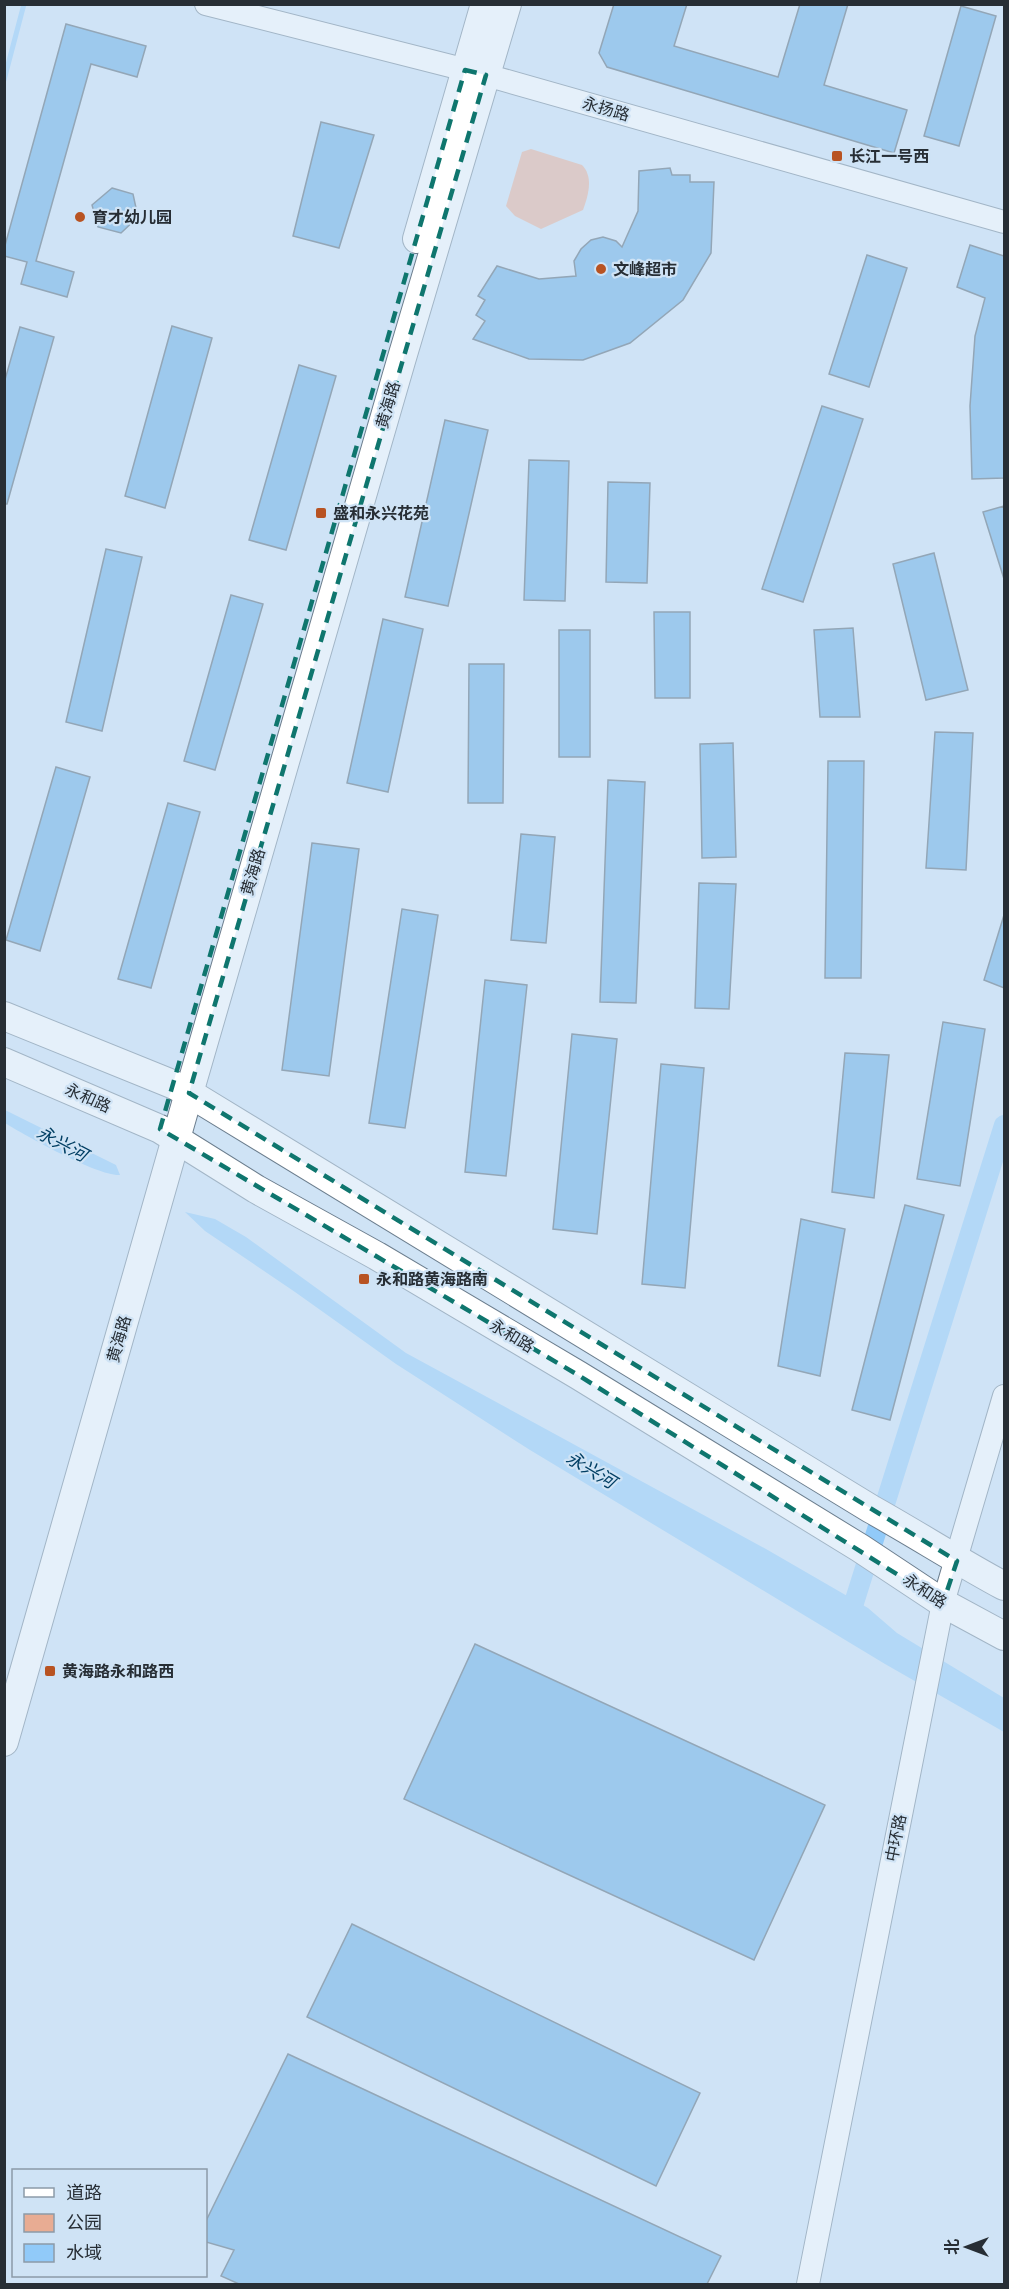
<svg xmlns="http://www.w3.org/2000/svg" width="1009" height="2289" font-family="'DM Sans','Noto Sans SC',sans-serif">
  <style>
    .green { fill: #e8ac93 }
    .water { fill: #91caf9 }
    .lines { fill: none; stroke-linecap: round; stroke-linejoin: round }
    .stream { stroke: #91caf9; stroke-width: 5 }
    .canal { stroke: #91caf9; stroke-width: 20 }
    .building { fill: #5fa9e2; stroke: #4a5c6b; stroke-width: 1.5 }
    .minor-casing { stroke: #6c7e8e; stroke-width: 24 }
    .major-casing { stroke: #6c7e8e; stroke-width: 30 }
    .minor { stroke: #fff; stroke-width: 22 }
    .major { stroke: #fff; stroke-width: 28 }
    .marked { fill: none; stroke: #0f766e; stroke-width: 4.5; stroke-dasharray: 12 8; stroke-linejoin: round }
    .poi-dot { fill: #b85322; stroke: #cfe3f5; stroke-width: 2 }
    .labels { text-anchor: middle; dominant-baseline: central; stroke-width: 4.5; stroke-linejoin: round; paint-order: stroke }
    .street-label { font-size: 16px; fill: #272e35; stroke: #cfe3f5 }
    .poi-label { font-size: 16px; font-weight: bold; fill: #272e35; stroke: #cfe3f5; text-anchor: start }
    .water-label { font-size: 18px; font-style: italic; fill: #023f64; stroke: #cfe3f5 }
  </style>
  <rect width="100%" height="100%" fill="#cfe3f5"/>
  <path class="green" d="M531,149l51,16c12,12 6,31 1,45l-42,19 -26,-13 -9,-10 16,-54z"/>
  <g class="water">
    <path d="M5,1110l111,55 4,10c-21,2 -94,-39 -115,-52z"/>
    <path d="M185,1212l30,7 31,18 160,116 360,196 102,59 29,25 107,65v34l-119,-68 -355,-214 -134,-86 -101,-72 -90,-61z"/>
  </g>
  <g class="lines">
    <path class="stream" d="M4,80l20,-76"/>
    <path class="canal" d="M848,1622l156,-497"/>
  </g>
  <g class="building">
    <path d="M614,4h73l-13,42 104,31 22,-73h48l-24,81 83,25 -13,43 -287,-86 -8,-14z"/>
    <path d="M961,6l35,10 -37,130 -35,-10z"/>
    <path d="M66,24l80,22 -9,31 -46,-13 -55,197 38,11 -7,25 -46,-13 6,-22 -23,-6v-7z"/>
    <path d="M321,122l53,13 -35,113 -46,-12z"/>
    <path d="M670,168l2,7h18v7h24l-3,71 -28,47 -53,43 -47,17 -54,-1 -56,-20 12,-18 -9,-6 9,-15 -7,-4 19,-30 42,13 37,-3 -2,-15 7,-12 10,-9 12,-3 13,4 6,6 16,-36 1,-40z"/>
    <path d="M112,188l21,6 5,23 -17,16 -23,-6 -6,-22z"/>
    <path d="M970,245l34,11v222l-32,1 -2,-73 5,-70 10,-38 -28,-11z"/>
    <path d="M867,255l40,13 -38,119 -40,-13z"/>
    <path d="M172,326l40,12 -47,170 -40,-12z"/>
    <path d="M20,327l34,10 -47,167h-3v-121z"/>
    <path d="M299,365l37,11 -50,174 -37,-10z"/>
    <path d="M822,406l41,13 -60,183 -41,-13z"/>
    <path d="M445,420l43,10 -40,176 -43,-9z"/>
    <path d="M529,460l40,1 -4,140 -41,-1z"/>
    <path d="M608,482l42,1 -3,100 -41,-1z"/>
    <path d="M1004,506v73l-21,-67z"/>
    <path d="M106,549l36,8 -40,174 -36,-9z"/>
    <path d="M934,553l34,137 -42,10 -33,-136z"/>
    <path d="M231,595l32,9 -48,166 -31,-9z"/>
    <path d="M654,612h36v86h-35z"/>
    <path d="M383,619l40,10 -35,163 -41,-9z"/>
    <path d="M853,628l7,89h-40l-6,-87z"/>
    <rect x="559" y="630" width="31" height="127"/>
    <path d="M469,664h35l-1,139h-35z"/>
    <path d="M935,732l38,1 -7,137 -40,-2z"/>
    <path d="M733,743l3,114 -34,1 -2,-114z"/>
    <path d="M828,761h36l-3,217h-36z"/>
    <path d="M56,767l34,10 -50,174 -34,-11z"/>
    <path d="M608,780l37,2 -9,221 -36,-1z"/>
    <path d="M168,803l32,9 -49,176 -33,-9z"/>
    <path d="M521,834l34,3 -9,106 -35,-3z"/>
    <path d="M312,843l47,6 -30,227 -47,-6z"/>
    <path d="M699,883l37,1 -7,125 -34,-1z"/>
    <path d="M402,909l36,6 -33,213 -36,-5z"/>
    <path d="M1004,915v73l-20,-8z"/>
    <path d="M485,980l42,5 -21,191 -41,-4z"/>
    <path d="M943,1022l42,7 -25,157 -43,-7z"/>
    <path d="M572,1034l45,5 -20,195 -44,-5z"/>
    <path d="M845,1053l44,2 -15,143 -42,-6z"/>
    <path d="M661,1064l43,4 -19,220 -43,-4z"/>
    <path d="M905,1205l39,10 -54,205 -38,-10z"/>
    <path d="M801,1219l44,10 -25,147 -42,-10z"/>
    <path d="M475,1644l350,161 -71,155 -350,-161z"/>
    <path d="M352,1924l348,169 -44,93 -349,-169z"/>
    <path d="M288,2054l433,202 -14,28h-468l-18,-8 13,-26 -28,-8v-21z"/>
  </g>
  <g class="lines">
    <defs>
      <g id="minor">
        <path d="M206,4l280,71 518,147"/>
        <path d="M808,2284l135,-681 61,-207"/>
      </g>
      <g id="major">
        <path d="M417,239l68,-235"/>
        <path d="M4,1016l168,68 17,9 682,416c45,25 88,53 133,77"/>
        <path d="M4,1062l156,67 96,60 121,67 201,119 282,173 83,55 61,33"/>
        <path d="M4,1742l185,-649 212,-732 106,-357"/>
      </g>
    </defs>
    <use href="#minor" class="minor-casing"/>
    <use href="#major" class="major-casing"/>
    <use href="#minor" class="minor"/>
    <use href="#major" class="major"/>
  </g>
  <path d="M0 0H1009V2289H0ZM465,70l21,5 -297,1018 768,468 -14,42 -365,-228 -418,-246z" fill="#cfe3f5" fill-opacity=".55" fill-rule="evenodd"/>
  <path class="marked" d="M465,70l21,5 -297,1018 768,468 -14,42 -365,-228 -418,-246z"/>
  <g class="poi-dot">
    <rect x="831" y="150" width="12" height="12" rx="3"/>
    <circle cx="80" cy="217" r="6"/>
    <circle cx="601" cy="269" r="6"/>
    <rect x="315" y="507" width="12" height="12" rx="3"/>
    <rect x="358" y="1273" width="12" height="12" rx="3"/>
    <rect x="44" y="1665" width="12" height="12" rx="3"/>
  </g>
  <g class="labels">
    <g class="street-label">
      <text transform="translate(606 109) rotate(16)">永扬路</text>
      <text transform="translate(388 405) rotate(-74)">黄海路</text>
      <text transform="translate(253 872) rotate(-74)">黄海路</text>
      <text transform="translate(88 1098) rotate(24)">永和路</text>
      <text transform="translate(512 1336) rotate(31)">永和路</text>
      <text transform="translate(119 1339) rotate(-74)">黄海路</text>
      <text transform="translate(925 1591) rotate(33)">永和路</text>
      <text transform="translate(896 1838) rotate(-79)">中环路</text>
    </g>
    <g class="poi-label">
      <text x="849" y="156">长江一号西</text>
      <text x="92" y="217">育才幼儿园</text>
      <text x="613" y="269">文峰超市</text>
      <text x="333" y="513">盛和永兴花苑</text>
      <text x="376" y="1279">永和路黄海路南</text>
      <text x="62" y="1671">黄海路永和路西</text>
    </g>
    <g class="water-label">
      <text transform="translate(62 1144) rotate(28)">永兴河</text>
      <text transform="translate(591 1470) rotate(31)">永兴河</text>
    </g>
  </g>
  <rect width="1009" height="2289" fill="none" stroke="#272e35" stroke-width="12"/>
  <rect x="12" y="2169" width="195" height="108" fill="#cfe3f5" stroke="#8c9ba8" stroke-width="1.5"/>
  <rect x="24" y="2188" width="30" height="9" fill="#ffffff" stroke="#8c9ba8" stroke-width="1.5"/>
  <text x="66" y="2199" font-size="18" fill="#272e35">道路</text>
  <rect x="24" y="2214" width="30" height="18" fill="#e8ac93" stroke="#8c9ba8" stroke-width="1.5"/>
  <text x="66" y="2229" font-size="18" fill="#272e35">公园</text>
  <rect x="24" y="2244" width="30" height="18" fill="#91caf9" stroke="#8c9ba8" stroke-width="1.5"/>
  <text x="66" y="2259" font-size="18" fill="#272e35">水域</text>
  <g transform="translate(967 2247) rotate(270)" stroke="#cfe3f5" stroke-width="4.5" paint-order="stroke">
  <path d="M0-4.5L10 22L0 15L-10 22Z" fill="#272e35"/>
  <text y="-9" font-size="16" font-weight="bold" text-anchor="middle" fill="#272e35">北</text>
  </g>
</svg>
